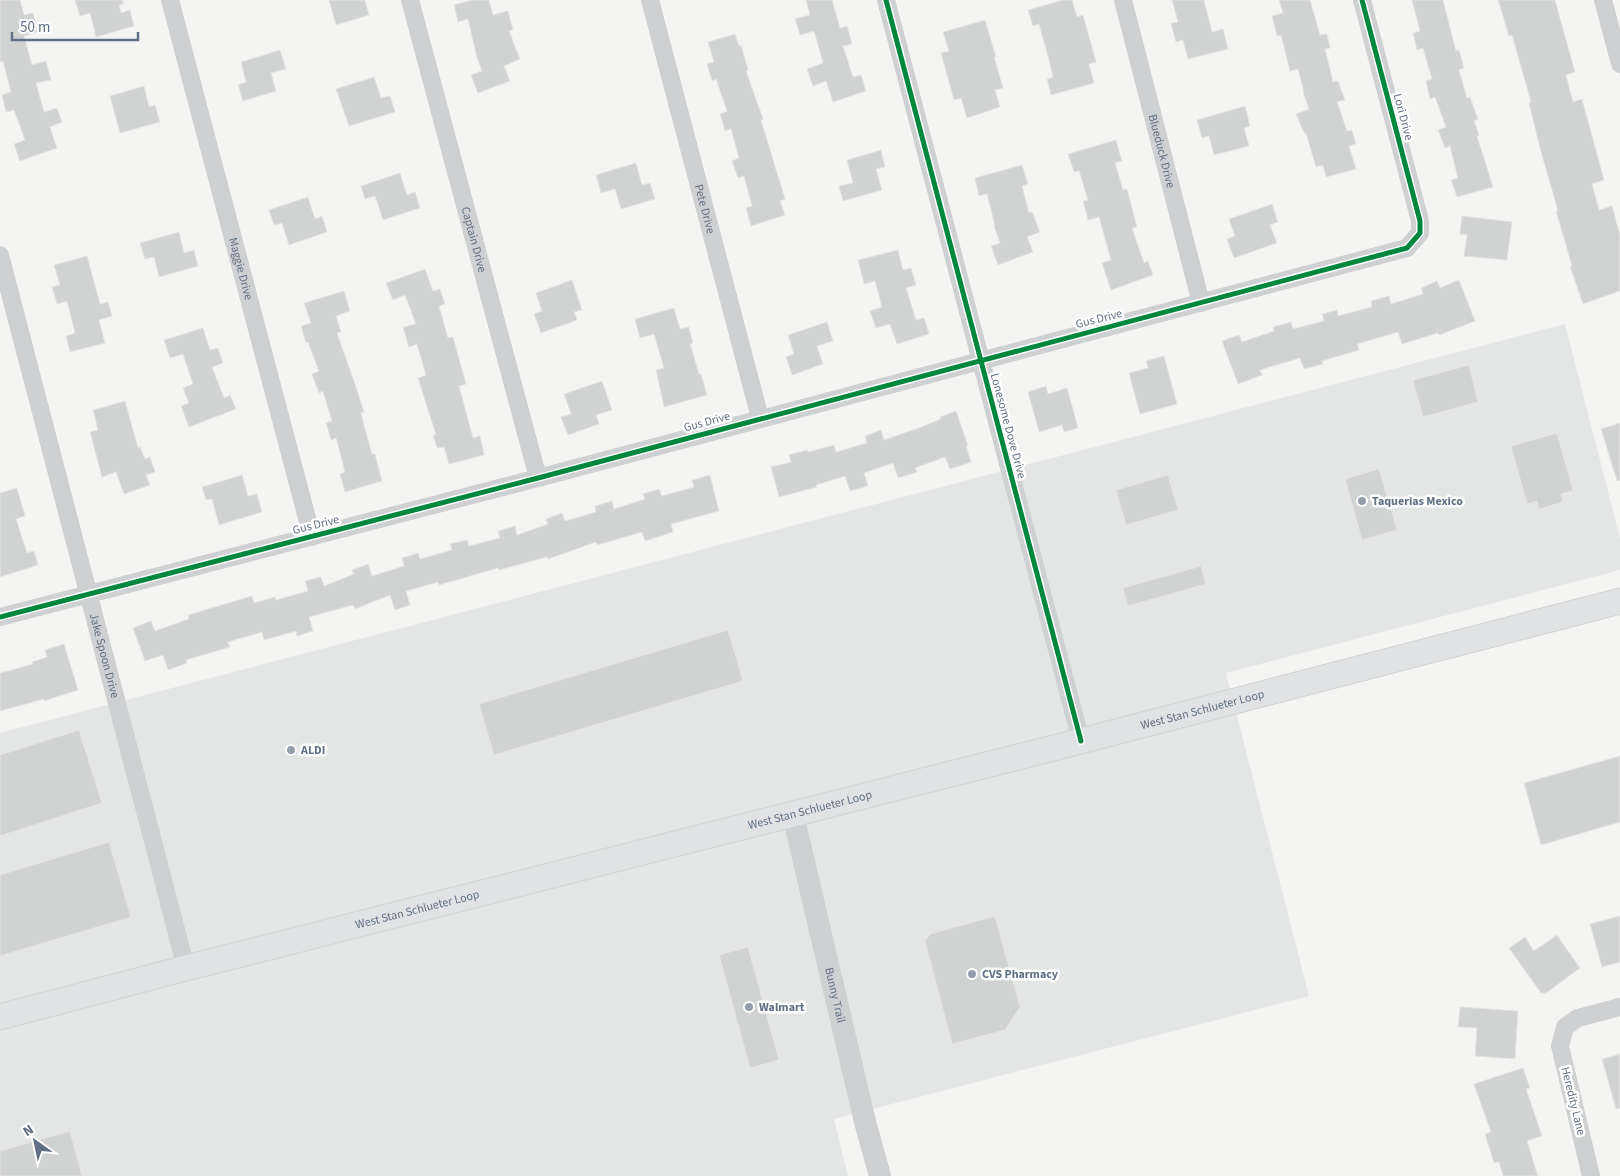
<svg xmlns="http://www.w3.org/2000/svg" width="1620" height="1176" font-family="'Source Sans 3',sans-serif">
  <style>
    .built { fill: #e4e6e5 }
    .building { fill: #d1d3d3; stroke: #e4e4e2 }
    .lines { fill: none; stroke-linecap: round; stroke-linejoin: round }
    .secondary-casing { stroke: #d1d3d3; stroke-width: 27 }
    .minor { stroke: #cfd0d1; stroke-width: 18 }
    .tertiary { stroke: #cfd0d1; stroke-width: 22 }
    .secondary { stroke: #e1e2e3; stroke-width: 25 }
    .cycleway-casing { stroke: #fff; stroke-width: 8 }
    .cycleway { stroke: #00873e; stroke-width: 5 }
    .poi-dot { fill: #959fab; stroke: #fff; stroke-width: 2 }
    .labels { text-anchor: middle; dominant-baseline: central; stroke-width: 5; stroke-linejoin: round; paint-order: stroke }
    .street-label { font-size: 12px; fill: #627085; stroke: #fff }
    .poi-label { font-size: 12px; font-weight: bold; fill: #627085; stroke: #fff; text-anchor: start }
  </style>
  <rect width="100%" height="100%" fill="#f4f5f2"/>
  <path class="built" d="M1565,324l55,214v32l-394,103 83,323 -475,123 14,57h-848v-443z"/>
  <g class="building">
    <path d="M0,0h20l4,15 9,-2 5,19 -14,4 8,29 14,-4 5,19 -15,3 8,29 13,-4 5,14 -12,5 7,21 -37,13 -6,-17 11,-4 -11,-30 -8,2 -4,-17 9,-3 -8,-31 -3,1z"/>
    <path d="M75,0h48v4l-4,1 2,8 9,-3 4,16 -38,11 -6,-24 -10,3z"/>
    <path d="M329,0h36l4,15 -33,10z"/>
    <path d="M472,0h17l4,15 15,-4 5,19 -4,1 11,28 -16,7 6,15 -32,12 -7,-18 11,-4 -5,-13 -9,-39 -10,3 -4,-17z"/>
    <path d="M806,0h26l8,28 7,-2 5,18 -9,2 10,31 8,-2 5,16 -33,11 -7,-21 -13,5 -6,-17 16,-6 -9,-32 -14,4 -5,-16 15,-4z"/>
    <path d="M1063,0h9l5,17 6,-2 13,47 -7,2 5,19 -43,12 -4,-16 6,-2 -5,-21 -9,-32 -6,2 -5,-16z"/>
    <path d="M1172,0h32l8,32 11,-3 5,20 -40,10 -5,-19 -7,2 -5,-19 7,-1z"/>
    <path d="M1279,0h31l10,35 7,-1 3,14 -5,1 8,33 5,-1 7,19 -8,2 10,29 5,-1 4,14 -7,2 7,23 -30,8 -3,-12 -7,2 -10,-34h-2l-8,-19 13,-5 -6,-16h1l-6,-24 -8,2 -9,-36 -4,1 -5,-20 11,-3z"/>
    <path d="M1412,0h31l13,51 3,-1 5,18 -5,2 8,28 3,-1 8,22 -4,2 5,14 -2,1 16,51 -36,10 -6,-17 7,-2 -8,-32 -5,2 -7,-18 8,-3 -11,-30 -5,2 -4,-18 6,-2 -9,-31 -6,2 -4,-17 7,-2z"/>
    <path d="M1498,0h57l20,72 -9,3 7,27 9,-3 22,81 -12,4 7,26 13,-4 8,29v56l-37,13 -13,-38h2l-16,-55h2l-18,-63 -11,-45 2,-1 -19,-67 -3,1z"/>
    <path d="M985,20l11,37h-2l9,31 -8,2 5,17 -33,11 -6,-20 -7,2 -5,-18 -8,-29 8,-2 -6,-19z"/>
    <path d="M735,34l4,12 2,-1 7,25 -2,1 17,48 -2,1 24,79 -5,2 5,14 -34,11 -5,-18 6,-2 -8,-30 -6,2 -6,-17 7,-3 -8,-29 -6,2 -5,-17 7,-3 -11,-32 -4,2 -5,-17 7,-2 -6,-20z"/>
    <path d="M280,50l6,19 -15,4 5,18 -33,10 -5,-16 8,-3 -5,-20z"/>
    <path d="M374,77l7,21 9,-2 5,16 -46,14 -13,-37z"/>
    <path d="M144,86l5,21 6,-2 5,17 -40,11 -10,-37z"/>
    <path d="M1245,106l5,20 -6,2 5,18 -35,9 -5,-19 -7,2 -5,-18z"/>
    <path d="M1116,140l6,21 -7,2 8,27 4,-1 10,38 -5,1 12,35 4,-2 5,14 -42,15 -9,-27 9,-3 -12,-43 -11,3 -5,-19 5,-1 -9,-29 -5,1 -6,-18z"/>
    <path d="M881,150l4,17 -9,2 6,21 -39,11 -4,-15 14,-3 -6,-23z"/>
    <path d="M636,163l6,22 8,-2 5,16 -34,10 -6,-20 -14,4 -5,-18z"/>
    <path d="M1022,165l6,19 -6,2 7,27 3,-1 8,20 -13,5 6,15 -35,13 -7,-19 9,-3 -6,-17h1l-8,-32 -8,2 -4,-18z"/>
    <path d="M400,173l7,22 8,-3 5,16 -37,12 -8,-24 -10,3 -4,-13z"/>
    <path d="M308,197l7,22 7,-3 5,16 -38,13 -7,-22 -8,2 -5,-15z"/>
    <path d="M1272,204l6,18 -8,3 7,18 -43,15 -7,-19 8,-3 -6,-17z"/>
    <path d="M1462,216l50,6 -5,38 -43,-4 3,-21 -7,-1z"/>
    <path d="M179,232l5,21 10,-3 4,16 -39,11 -5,-20 -9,2 -5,-16z"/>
    <path d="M898,250l5,20 8,-2 5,17 -10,3 10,32 8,-2 5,16 -32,10 -7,-20 -14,4 -6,-17 12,-4 -7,-26 -11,3 -6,-24z"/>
    <path d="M87,256l13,48 8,-2 4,14 -13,4 6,23 -35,9 -4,-16 9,-3 -8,-32 -10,3 -5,-17 8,-2 -6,-20z"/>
    <path d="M425,269l8,22 7,-2 5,15 -6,2 9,32 5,-1 13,47 -7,2 14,52 7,-2 4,19 -35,9 -5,-17 -7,1 -4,-13h3l-18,-57 8,-3 -9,-31 -8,3 -6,-20 13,-3 -11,-29 -12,5 -7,-17z"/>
    <path d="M572,280l10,30 -8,2 3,8 -36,13 -7,-19 8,-3 -6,-18z"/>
    <path d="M1459,280l16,41 -36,14 -1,-2 -36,11 -4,-12 -41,12 2,6 -37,11 1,3 -19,5 -4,-11 -40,12 2,5 -24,9 -16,-43 17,-6 3,7 32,-11 -1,-4 18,-5 2,7 31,-8 -2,-7 15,-4 1,6 34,-9 -1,-6 18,-5 2,8 32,-10 -2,-6 16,-7 3,7z"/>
    <path d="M344,291l6,20 -14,5 5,16 -4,1 20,57 7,22 -3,1 4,16 7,25h3l7,27 -37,11 -5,-18 5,-2 -9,-34 -5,2 -5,-17 6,-2 -9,-30 -4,2 -7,-19 7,-3 -11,-29 -2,1 -5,-17 10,-3 -7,-20z"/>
    <path d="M674,308l6,21 9,-2 4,16 -3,1 9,30h2l6,21 -43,12 -8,-37 8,-2 -10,-34 -14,4 -5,-19z"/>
    <path d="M827,322l6,19 -16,5 6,18 -31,11 -6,-18 8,-3 -6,-19z"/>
    <path d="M203,328l7,22 8,-2 5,15 -11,4 12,31 6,-3 6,14 -47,18 -8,-21 8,-3 -6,-15 10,-4 -10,-30 -13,4 -6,-18z"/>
    <path d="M1164,356l13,48 -37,10 -11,-41 19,-5 -2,-7z"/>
    <path d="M1469,365l9,37 -55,15 -10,-37z"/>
    <path d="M602,381l10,29 -16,5 3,9 -31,11 -7,-18 10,-3 -7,-20z"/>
    <path d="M1046,386l2,8 19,-6 11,40 -14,4 -2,-7 -23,7 -11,-40z"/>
    <path d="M125,401l13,47 2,-1 5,12 5,-2 5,15 -9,3 4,10 -26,9 -8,-22 -14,5 -12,-45 8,-2 -5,-20z"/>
    <path d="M956,411l12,35h-2l5,16 -21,7 -5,-12 -30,11 2,4 -19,6 -5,-15 -29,10 4,13 -18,5 -5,-15 -29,9 1,2 -38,10 -8,-30 20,-5 -2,-7 18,-5 1,2 26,-7 2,7 31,-9 -2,-7 16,-6 3,10 35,-12 22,-9 -1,-2z"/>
    <path d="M1620,423v57l-3,1 -16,-52z"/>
    <path d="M1557,433l16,58 -12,3 2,8 -24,7 -2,-8 -10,3 -16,-58z"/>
    <path d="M1379,469l18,61 -35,10 -17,-61z"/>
    <path d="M242,475l6,21 9,-2 5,18 -43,13 -7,-26 -6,1 -4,-13z"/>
    <path d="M710,475l9,36 -48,13 2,8 -28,9 -3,-9 -45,13 -1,-3 -48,17 -1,-2 -48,13 -1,-2 -59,17 -1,-3 -32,9 4,14 -15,5 -5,-15 -35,14 -2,-4 -44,12 4,14 -16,5 -1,-5 -32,9 -2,-8 -34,10 2,5 -44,13 1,3 -19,7 -5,-15 -18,6 -12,-33 18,-7 4,10 34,-12 -1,-4 64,-19 2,7 21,-6 1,3 32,-9 -3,-10 16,-4 3,9 30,-12 -2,-4 16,-6 4,12 32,-10 -2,-8 16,-5 2,6 32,-9 -2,-6 17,-4 2,6 31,-8 -2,-7 17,-5 2,9 31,-11 -2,-5 16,-6 3,8 31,-9 -1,-6 17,-5 2,8 31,-10 -2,-5 16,-5 3,7 32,-9 -2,-7z"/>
    <path d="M1168,475l10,35 -52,15 -10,-35z"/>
    <path d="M17,488l8,28 -9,3 11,34 7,-2 4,14 -38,12v-84z"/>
    <path d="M1201,566l5,18 -78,22 -5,-18z"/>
    <path d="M728,630l15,51 -249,74 -15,-51z"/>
    <path d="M64,644l14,46 -34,11v-2l-44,12v-38l33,-9 -1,-2 15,-5 -2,-7z"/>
    <path d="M79,730l23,73 -102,33v-81z"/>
    <path d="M1620,756v66l-79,23 -17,-62z"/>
    <path d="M109,842l22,75 -131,39v-81z"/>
    <path d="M995,916l25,91 -15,23 -53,14 -27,-103 5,-7z"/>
    <path d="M1620,916v46l-18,5 -12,-43z"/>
    <path d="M1557,935l23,33 -34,25h-5l-32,-45 16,-11 9,14z"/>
    <path d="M748,947l31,113 -29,8 -31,-113z"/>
    <path d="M1460,1007l58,4 -3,48 -40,-3 2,-28 -19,-1z"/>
    <path d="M1620,1054v54l-4,1 -14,-50z"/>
    <path d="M1523,1068l7,20 -4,1 16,47 -15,5 11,35h-35l-4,-14 -5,1 -9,-29 6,-2 -17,-48z"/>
    <path d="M70,1131l12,45h-82v-25z"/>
  </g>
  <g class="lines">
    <defs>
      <g id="secondary">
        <path id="s7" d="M0,1017l186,-49 895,-227 539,-140"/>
      </g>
    </defs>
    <use href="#secondary" class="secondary-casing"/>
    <g class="minor">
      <path id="s1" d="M170,0l142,537"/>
      <path id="s2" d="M410,0l128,478"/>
      <path id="s3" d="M650,0l110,418"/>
      <path d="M886,0l195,741"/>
      <path id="s4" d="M1123,0l78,303"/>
      <path d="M1603,0l17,64"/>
      <path id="s5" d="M0,255l186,713"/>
      <path d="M0,617l538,-139 869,-230 13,-15v-12l-58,-221"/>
      <path d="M1591,1176l-31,-130 5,-19 13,-9 42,-11"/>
    </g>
    <path class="tertiary" id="s6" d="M793,815l72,307 15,54"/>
    <use href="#secondary" class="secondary"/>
    <defs>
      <g id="cycleway">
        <path d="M886,0l195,741"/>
        <path d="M0,617l538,-139 869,-230 13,-15v-12l-58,-221"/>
      </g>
    </defs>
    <use href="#cycleway" class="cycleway-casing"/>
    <use href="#cycleway" class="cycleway"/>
  </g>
  <g class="poi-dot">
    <circle cx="1362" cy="501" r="5"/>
    <circle cx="291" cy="750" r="5"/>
    <circle cx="972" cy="974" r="5"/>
    <circle cx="749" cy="1007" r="5"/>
  </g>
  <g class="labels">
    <g class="street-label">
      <text transform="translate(1403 117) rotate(75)">Lori Drive</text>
      <text stroke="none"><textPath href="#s4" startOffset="156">Blueduck Drive</textPath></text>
      <text stroke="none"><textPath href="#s3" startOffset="216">Pete Drive</textPath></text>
      <text stroke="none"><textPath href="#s2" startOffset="248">Captain Drive</textPath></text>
      <text stroke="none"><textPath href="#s1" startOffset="278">Maggie Drive</textPath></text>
      <text transform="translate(1099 319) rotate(-14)">Gus Drive</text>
      <text transform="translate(707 422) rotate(-15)">Gus Drive</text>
      <text transform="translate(1008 426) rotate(75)">Lonesome Dove Drive</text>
      <text transform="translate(316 525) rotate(-14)">Gus Drive</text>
      <text stroke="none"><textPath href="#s5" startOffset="414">Jake Spoon Drive</textPath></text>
      <text stroke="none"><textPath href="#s7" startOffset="1241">West Stan Schlueter Loop</textPath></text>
      <text stroke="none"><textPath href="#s7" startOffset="836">West Stan Schlueter Loop</textPath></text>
      <text stroke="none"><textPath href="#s7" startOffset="431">West Stan Schlueter Loop</textPath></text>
      <text stroke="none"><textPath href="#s6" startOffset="185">Bunny Trail</textPath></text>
      <text transform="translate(1573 1101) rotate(76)">Heredity Lane</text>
    </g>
    <g class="poi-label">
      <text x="1372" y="501">Taquerias Mexico</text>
      <text x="301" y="750">ALDI</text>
      <text x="982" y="974">CVS Pharmacy</text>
      <text x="759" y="1007">Walmart</text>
    </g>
  </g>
  <g transform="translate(35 1141) rotate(327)" stroke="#ffffff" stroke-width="4" paint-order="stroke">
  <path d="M0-4L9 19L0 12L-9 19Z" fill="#627085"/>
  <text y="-8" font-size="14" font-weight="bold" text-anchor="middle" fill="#627085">N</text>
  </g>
  <path d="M12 32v8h126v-8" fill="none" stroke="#627085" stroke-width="2.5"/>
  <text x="20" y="32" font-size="15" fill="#627085" stroke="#ffffff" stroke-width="4" paint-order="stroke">50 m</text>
</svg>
